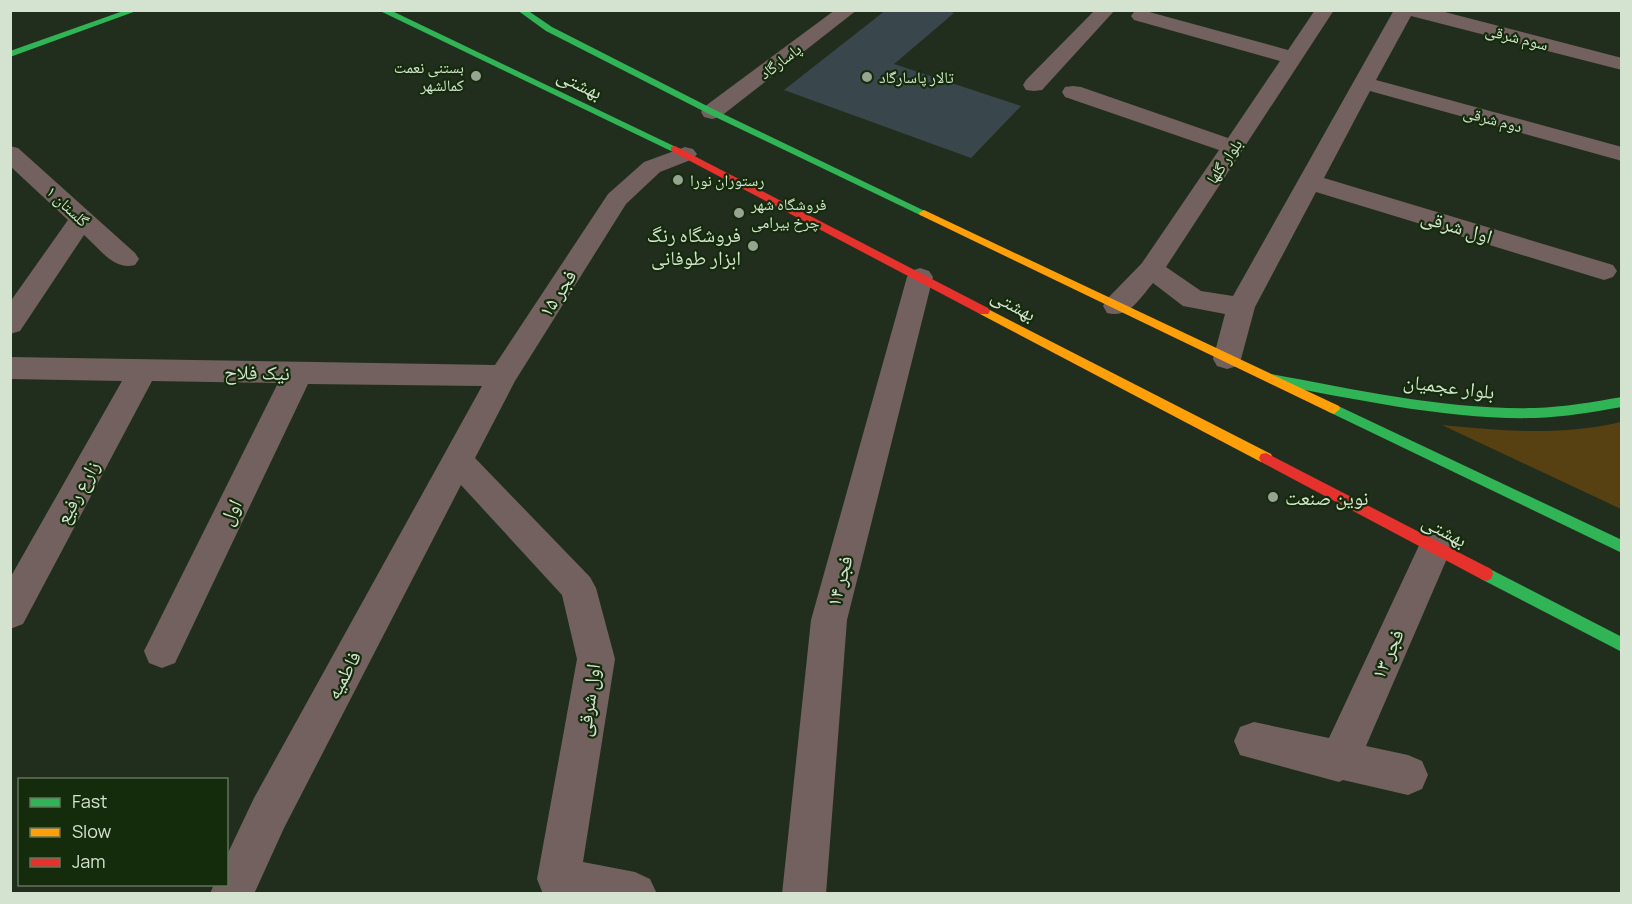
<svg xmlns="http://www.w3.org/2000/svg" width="1632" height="904" font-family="Manrope,'Noto Naskh Arabic',sans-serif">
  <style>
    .green { fill: #574011 }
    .building { fill: #39474d }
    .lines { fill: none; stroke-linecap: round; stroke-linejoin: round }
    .street { fill: #72615e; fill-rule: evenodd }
    .fast { fill: #30b455; fill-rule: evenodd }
    .slow { fill: #ff9f0a; fill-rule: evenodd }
    .jam { fill: #e5322d; fill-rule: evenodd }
    .poi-dot { fill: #96a491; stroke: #142b0c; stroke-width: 2 }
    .labels { text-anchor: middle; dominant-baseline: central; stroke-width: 4.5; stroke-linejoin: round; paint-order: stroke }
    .far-street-label { font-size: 16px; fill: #d4e3d0; stroke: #142b0c }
    .far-poi-label { font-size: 16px; fill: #d4e3d0; stroke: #142b0c; text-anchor: start }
    .street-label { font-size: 20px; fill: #d4e3d0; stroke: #142b0c }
    .poi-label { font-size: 20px; fill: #d4e3d0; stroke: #142b0c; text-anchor: end }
  </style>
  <rect width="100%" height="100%" fill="#222e1d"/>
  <path class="green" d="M1621,422v87l-179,-84c60,6 119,11 179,-3z"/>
  <path class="building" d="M886,10h61l7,3 -60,51 127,42 -50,52 -187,-68z"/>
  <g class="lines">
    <g class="street">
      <path d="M835,10h22l-137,107 -8,2 -8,-2 -3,-5 3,-5z"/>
      <path d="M1095,10h20l-73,80 -8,1 -8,-1 -3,-5 3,-5z"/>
      <path d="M1142,10l146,40 27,-40h19l-168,257 35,24 32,5 161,-286h43l185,48v12l-211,-54 -35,64 246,67v14l-252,-70 -46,87 289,87 4,6 -4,6 -9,3 -288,-88 -61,115 -14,52 -4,7 -10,3 -10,-3 -4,-7 12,-45 -42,-8 -30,-23c-13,15 -24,36 -46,30l-4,-7 4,-7 35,-36 77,-113 -154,-53 -3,-5 3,-5 8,-1 8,1 147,51 52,-77 -146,-41 -3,-4 3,-4z"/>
      <path d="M10,146l8,2 117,105 4,6 -4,6c-21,6 -36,-17 -51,-30l-64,96 -10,3v-32l58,-82 -58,-54z"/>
      <path d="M685,147l8,2 4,5 -4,5 -33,13 -34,32 -111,177 -40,77 115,119 6,11 19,71 -32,203 52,10 15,7 7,15h-114l-6,-15 40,-220 -15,-64 -101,-110 -177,343 -30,66h-44l4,-10h12v-27l28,-59 228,-412 -174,-2 -133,279 -13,5 -13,-5 -5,-12 134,-268 -126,-2 -129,243 -13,5v-51l112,-197 -112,-2v-22l485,8 113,-171 36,-32z"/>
      <path d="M920,268l9,3 4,6 -86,343 -21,274h-44l29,-274 96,-343 4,-6z"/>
      <path d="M1435,532l12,5 5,10 -86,199 42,9 14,6 6,14 -6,14 -14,6 -65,-15 -4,2 -99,-27 -6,-14 6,-14 14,-5 75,16 94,-201z"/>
    </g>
    <g class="fast">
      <path d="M126,10h13l-129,47v-6z"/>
      <path d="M378,10h12l290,139 -1,2h-8z"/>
      <path d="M517,10h10l25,17 163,83 214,103 -5,3 -4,-1 -211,-101 -163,-83z"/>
      <path d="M1271,374c87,16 175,36 264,34 29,-1 58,-6 87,-11v10c-29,5 -58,10 -87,11 -89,2 -177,-19 -264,-34l-6,-5z"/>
      <path d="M1334,404l288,136v13l-293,-141 -1,-3z"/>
      <path d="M1486,567l136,70v15l-141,-73 -2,-5 2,-5z"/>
    </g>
    <g class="slow">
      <path d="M924,210l415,196 1,3 -6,5 -5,-2 -409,-197 -1,-2z"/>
      <path d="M984,307l287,147 2,4 -2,4h-10l-281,-148 -2,-3z"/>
    </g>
    <g class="jam">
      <path d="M675,146l313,162 2,3 -2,3h-8l-309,-163v-4z"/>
      <path d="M1266,453l225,116 2,5 -2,5 -5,2 -5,-2 -220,-117 -2,-4 2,-4z"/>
    </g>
  </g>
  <g class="poi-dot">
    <circle cx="476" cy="76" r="6"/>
    <circle cx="867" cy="77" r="6"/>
    <circle cx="678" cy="180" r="6"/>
    <circle cx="739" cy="213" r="6"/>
    <circle cx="753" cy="246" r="6"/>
    <circle cx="1273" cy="497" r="6"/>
  </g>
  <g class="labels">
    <g class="far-street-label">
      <text transform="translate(1517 37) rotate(14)">سوم شرقی</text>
      <text transform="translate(780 61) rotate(-37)">پاسارگاد</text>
      <text transform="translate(1493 119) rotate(15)">دوم شرقی</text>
      <text transform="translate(1224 161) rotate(-56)">بلوار گلها</text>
      <text transform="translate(68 206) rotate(43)">گلستان ۱</text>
    </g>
    <g class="far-poi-label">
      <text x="464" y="67" text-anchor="end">بستنی نعمت<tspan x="464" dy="18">کمالشهر</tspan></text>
      <text x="879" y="77">تالار پاسارگاد</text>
      <text x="690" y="180">رستوران نورا</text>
      <text x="751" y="204">فروشگاه شهر<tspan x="751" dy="18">چرخ بیرامی</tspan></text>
    </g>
    <g class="street-label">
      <text transform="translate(580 83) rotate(25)">بهشتی</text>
      <text transform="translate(1457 226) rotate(17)">اول شرقی</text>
      <text transform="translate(557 293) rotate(-57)">فجر ۱۵</text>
      <text transform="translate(1014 304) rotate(28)">بهشتی</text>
      <text transform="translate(257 372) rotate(1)">نیک فلاح</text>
      <text transform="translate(1449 386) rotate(7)">بلوار عجمیان</text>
      <text transform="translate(77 492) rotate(-61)">زارع رفیع</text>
      <text transform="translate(230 512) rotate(-64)">اول</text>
      <text transform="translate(1445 530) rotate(28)">بهشتی</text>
      <text transform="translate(839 581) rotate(-75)">فجر ۱۴</text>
      <text transform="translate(1387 654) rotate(-66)">فجر ۱۳</text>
      <text transform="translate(343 675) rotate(-62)">فاطمیه</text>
      <text transform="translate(588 700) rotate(-82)">اول شرقی</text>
    </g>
    <g class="poi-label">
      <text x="741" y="234">فروشگاه رنگ<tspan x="741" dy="23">ابزار طوفانی</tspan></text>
      <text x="1285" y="497" text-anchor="start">نوین صنعت</text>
    </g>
  </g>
  <rect width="1632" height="904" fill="none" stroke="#d4e3d0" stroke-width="24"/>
  <rect x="18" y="778" width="210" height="108" fill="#142b0c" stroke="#61755a" stroke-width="1.5"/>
  <rect x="30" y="798" width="30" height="9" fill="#30b455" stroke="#61755a" stroke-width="1.5"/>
  <text x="72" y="808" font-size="18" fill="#d4e3d0">Fast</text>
  <rect x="30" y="828" width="30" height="9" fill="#ff9f0a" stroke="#61755a" stroke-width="1.5"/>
  <text x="72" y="838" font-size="18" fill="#d4e3d0">Slow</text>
  <rect x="30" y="858" width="30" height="9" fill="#e5322d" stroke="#61755a" stroke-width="1.5"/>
  <text x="72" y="868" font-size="18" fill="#d4e3d0">Jam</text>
</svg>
